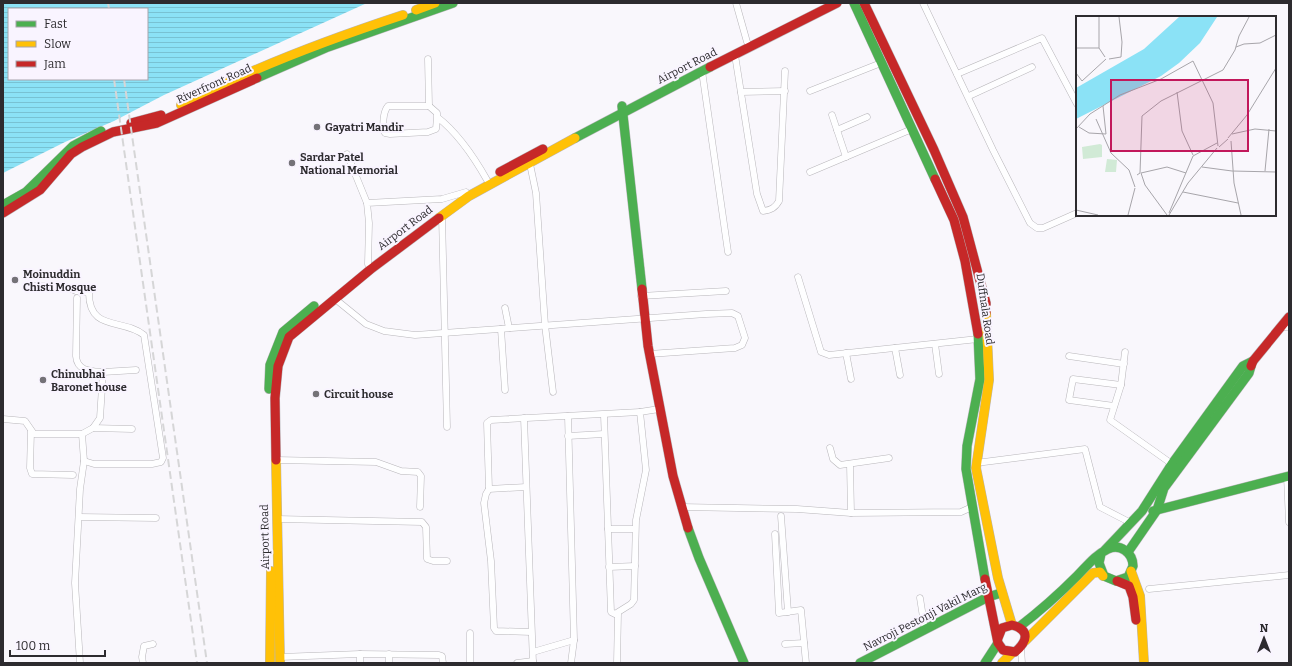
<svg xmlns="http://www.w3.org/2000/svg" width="1292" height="666" font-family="Bitter,serif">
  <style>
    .water { fill: url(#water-rules); fill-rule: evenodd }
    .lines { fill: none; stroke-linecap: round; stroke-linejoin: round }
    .street-casing { stroke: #b8b6ba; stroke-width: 7 }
    .fast-casing { stroke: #b8b6ba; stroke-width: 10 }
    .slow-casing { stroke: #b8b6ba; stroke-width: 10 }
    .jam-casing { stroke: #b8b6ba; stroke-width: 10 }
    .street { stroke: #fefeff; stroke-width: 6 }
    .fast { stroke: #4caf50; stroke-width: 9 }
    .slow { stroke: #ffc107; stroke-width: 9 }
    .jam { stroke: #c62828; stroke-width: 9 }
    .rail { stroke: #d6d6d7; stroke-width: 2; stroke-dasharray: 8 4; stroke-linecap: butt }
    .poi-dot { fill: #747277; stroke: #f9f4ff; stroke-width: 1.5 }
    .labels { text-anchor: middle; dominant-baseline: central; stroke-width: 4; stroke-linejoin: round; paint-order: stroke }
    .street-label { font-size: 11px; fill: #2d2b2f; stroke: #f9f4ff }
    .poi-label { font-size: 11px; font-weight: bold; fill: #2d2b2f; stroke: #f9f4ff; text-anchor: start }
    .inset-road { fill: none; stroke: #a7a5aa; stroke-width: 1 }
    .view { fill: #c2185b; fill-opacity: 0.15; stroke: #c2185b; stroke-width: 2 }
    .inset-edge { fill: none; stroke: #2d2b2f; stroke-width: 2 }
  </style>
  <defs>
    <pattern id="water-rules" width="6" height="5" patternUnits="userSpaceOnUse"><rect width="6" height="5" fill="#8be2f6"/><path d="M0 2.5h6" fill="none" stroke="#78c2d3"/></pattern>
  </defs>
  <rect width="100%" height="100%" fill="#f9f7fc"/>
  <path class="water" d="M3,3h364l-203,92 -50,26 -49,21 -62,31zM9,9h138v70h-138z"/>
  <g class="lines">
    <defs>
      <g id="street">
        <path d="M736,3l11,39"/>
        <path d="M923,3l70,147 37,73 7,5h6l34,-15"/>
        <path d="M735,55l22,139 6,17c8,-1 12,-3 16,-10l6,-130"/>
        <path d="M428,59l1,47"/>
        <path d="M702,71l26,181"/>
        <path d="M957,74l85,-36 35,66"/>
        <path d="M810,91l71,-28"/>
        <path d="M741,92l44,-1"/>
        <path d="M969,96l63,-29"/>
        <path d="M832,115l14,42"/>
        <path d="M437,117v-4l-8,-7h-41c-5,6 -6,20 -3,27l5,1 38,-2 8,-3 1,-12c21,16 37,40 50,63"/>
        <path d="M837,130l30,-13"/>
        <path d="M347,154l20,49"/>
        <path d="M530,164l6,29 9,132 8,67"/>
        <path d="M810,172l102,-43"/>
        <path d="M442,216l5,211"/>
        <path d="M368,264l1,-41 -2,-20 75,-4 24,-7"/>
        <path d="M798,277l23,75 8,3 149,-16"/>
        <path d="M33,286l34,1 9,4 13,2c0,39 34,25 55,42l19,123 -2,4 -9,2h-58l-10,-3"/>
        <path d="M641,296l85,-5"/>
        <path d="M77,298l-1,58c1,15 14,15 27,16l-3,46 -7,10 -11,6"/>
        <path d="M334,298l32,26 18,7 31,4 291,-21 26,-1 6,3 7,22 -3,7 -7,3 -86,6"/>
        <path d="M505,308l4,20"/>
        <path d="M1283,327h6"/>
        <path d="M501,329l4,61"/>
        <path d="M935,344l4,30"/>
        <path d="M895,348l5,27"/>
        <path d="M1125,352l-4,33 -11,35 62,44"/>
        <path d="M846,353l5,26"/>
        <path d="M1069,356l55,8"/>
        <path d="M103,372l33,-2"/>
        <path d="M1114,406l-45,-6 4,-21 48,6"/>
        <path d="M604,415l7,197 4,2 16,-10 3,-4 2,-80 10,-50 -6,-58 19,-3"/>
        <path d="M568,416l6,224 -3,23"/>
        <path d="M524,418l9,245"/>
        <path d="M3,419l22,2 9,13h48l2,27 -4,28 -5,94 5,80"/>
        <path d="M93,428l39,1"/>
        <path d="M31,431l-1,37 2,6 41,1"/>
        <path d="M568,436l36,-2"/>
        <path d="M830,448l3,11 7,6 49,-7"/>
        <path d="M276,460l100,2 25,9 17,1 3,4 -1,31"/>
        <path d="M976,463l109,-14 15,58 31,16"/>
        <path d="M850,464l1,49"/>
        <path d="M1287,476l2,46"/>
        <path d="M489,489l37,-2"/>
        <path d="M681,507l116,2 54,4 110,-1 11,-5"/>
        <path d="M781,516l7,96"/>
        <path d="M79,517l77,1"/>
        <path d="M277,519l145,3 4,5 1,32 6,2h14"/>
        <path d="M608,529h27"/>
        <path d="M775,534l4,79 22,-3 5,53"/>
        <path d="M609,567l26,-1"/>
        <path d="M1149,589l140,-14"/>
        <path d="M920,598l5,32"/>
        <path d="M531,632l-35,-1 -2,-3 -3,-67 -7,-58 2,-9 3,-5 -2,-66 4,-3 149,-8"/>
        <path d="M785,644l19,-1"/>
        <path d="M1021,649l1,14"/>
        <path d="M533,652l41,-12"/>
        <path d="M360,654v9"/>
        <path d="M389,654v9"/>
        <path d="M280,657l80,-3 79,1 3,1 1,7"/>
        <path d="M143,663l-1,-6 2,-11 9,-2"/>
        <path d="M470,663v-30"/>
        <path d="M517,663l16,-2"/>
        <path d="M617,663l1,-50"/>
      </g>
      <g id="fast">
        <path d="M854,3l81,176"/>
        <path d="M257,78l71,-31 125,-44"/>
        <path d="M622,106l20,183"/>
        <path d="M575,138l135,-71"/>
        <path d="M3,205l23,-13 47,-46 28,-15"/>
        <path d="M978,334l2,45 -13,67 -1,23 19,110"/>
        <path d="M269,389l1,-24 13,-33 31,-26"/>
        <path d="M1153,511l136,-35"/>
        <path d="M688,528l11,30 45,105"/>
        <path d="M1105,550l37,-39 30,-47 71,-98 10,-5"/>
        <path d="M1128,552l29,-42 7,-22 85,-115 2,-7"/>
        <path d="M1019,627c21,-16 40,-33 58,-51 10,-10 18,-21 31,-27 12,-6 25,4 25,17l-5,11 -12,4 -12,-5 -5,-13 2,-9"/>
        <path d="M860,663l128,-66 13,-4"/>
        <path d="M985,663l13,-20"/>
      </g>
      <g id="slow">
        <path d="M416,10l19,-7"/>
        <path d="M181,105c71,-37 146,-65 222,-90"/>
        <path d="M439,218l30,-22 106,-58"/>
        <path d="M986,313l3,67 -13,88 22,110 14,47"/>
        <path d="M276,460l4,203"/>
        <path d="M1131,571l9,25 4,67"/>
        <path d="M1025,641l68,-68 7,-1 3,4"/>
        <path d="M270,663l1,-92"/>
        <path d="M1002,663l10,-10"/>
      </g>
      <g id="jam">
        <path d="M864,3l70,147 29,67 23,86v10"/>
        <path d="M710,67l127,-64"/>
        <path d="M131,123l30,-8"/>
        <path d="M500,172l43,-23"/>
        <path d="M935,179l19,41 11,41 13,73"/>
        <path d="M3,213l37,-23 31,-36 11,-7 31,-15 44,-9 100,-45"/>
        <path d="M642,289l6,57 25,130 15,52"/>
        <path d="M1251,366l2,-5 36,-44"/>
        <path d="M276,460l-1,-62 3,-32 11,-29 82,-68 68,-51"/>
        <path d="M985,579l13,64 5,7 12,2c12,-10 16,-22 -3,-27l-10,3 -4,10"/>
        <path d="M1117,581l12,5 4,11 3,23"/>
      </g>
    </defs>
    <use href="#street" class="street-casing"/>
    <use href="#fast" class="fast-casing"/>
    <use href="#slow" class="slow-casing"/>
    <use href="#jam" class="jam-casing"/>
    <use href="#street" class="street"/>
    <use href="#fast" class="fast"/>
    <use href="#slow" class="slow"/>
    <use href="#jam" class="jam"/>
    <g class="rail">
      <path d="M108,3l1,6"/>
      <path d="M114,79l83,584"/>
      <path d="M124,79l83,584"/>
    </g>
  </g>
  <g class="poi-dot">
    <circle cx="317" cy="127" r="4"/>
    <circle cx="292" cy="163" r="4"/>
    <circle cx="15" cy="280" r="4"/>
    <circle cx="43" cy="380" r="4"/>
    <circle cx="316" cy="394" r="4"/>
  </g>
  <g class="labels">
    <g class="street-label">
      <text transform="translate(687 66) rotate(-27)">Airport Road</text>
      <text transform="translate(214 84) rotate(-24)">Riverfront Road</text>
      <text transform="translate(405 228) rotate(-37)">Airport Road</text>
      <text transform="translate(985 309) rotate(82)">Duffnala Road</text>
      <text transform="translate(265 537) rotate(-91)">Airport Road</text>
      <text transform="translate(925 617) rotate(-27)">Navroji Pestonji Vakil Marg</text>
    </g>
    <g class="poi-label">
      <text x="325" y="127">Gayatri Mandir</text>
      <text x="300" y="157">Sardar Patel<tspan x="300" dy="13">National Memorial</tspan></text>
      <text x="23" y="274">Moinuddin<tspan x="23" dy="13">Chisti Mosque</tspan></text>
      <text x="51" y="374">Chinubhai<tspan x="51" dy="13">Baronet house</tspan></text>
      <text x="324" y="394">Circuit house</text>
    </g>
  </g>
  <g transform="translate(1076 16)">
    <rect width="200" height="200" fill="#f9f7fc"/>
    <path d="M24,128l2,1v12l-19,2 -1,-12zM31,143l10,1 -1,12h-11z" fill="#d1ead6"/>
    <path d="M103,1h38l-17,26 -21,20 -18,13 -85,43v-31l68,-39z" fill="#8be2f6"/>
    <path class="inset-road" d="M23,1v31M43,1l3,25 -1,15M160,31l8,-3 16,-1 16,-8M0,32h23l6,9M33,43l12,-2M0,57l6,8 24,-22M101,76l5,39 11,24M20,103l15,34 18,17 6,17M3,111l10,6 17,1 -3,-28M0,113l14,-15 30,-19 41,-16 32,-18 20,42 5,43M156,118l23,-5 21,2M152,122l19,-23 29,-47M155,125l3,42 7,32M143,131l9,-8M126,151l30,4M156,155l44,1M189,155l4,-42M65,157l4,12 22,30M65,157l26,-6 19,6M61,159l3,-2 2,-57 19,-15 62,-31 12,-20 4,-14 10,-19M107,176l55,11M0,194l22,5M93,197l24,-57 24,-13M52,199l7,-27M93,199l19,-32 29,-35"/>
    <path class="view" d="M35,64h137v71h-137z"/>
    <rect width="200" height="200" class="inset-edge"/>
  </g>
  <rect width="1292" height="666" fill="none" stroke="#2d2b2f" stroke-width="8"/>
  <rect x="8" y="8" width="140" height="72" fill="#f9f4ff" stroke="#a7a4ac"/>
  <rect x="16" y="21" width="20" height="6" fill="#4caf50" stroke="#a7a4ac"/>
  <text x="44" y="28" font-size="12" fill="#2d2b2f">Fast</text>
  <rect x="16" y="41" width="20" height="6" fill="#ffc107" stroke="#a7a4ac"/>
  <text x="44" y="48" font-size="12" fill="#2d2b2f">Slow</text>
  <rect x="16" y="61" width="20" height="6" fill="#c62828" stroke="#a7a4ac"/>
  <text x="44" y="68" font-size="12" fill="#2d2b2f">Jam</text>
  <g transform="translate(1264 638)" stroke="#f9f4ff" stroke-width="3" paint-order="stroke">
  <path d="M0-3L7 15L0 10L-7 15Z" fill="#2d2b2f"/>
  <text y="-6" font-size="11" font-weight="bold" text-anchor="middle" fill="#2d2b2f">N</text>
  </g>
  <path d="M10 650v6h95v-6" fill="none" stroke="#2d2b2f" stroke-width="2"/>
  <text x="16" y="650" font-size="12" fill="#2d2b2f" stroke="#f9f4ff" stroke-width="3" paint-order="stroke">100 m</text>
</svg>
